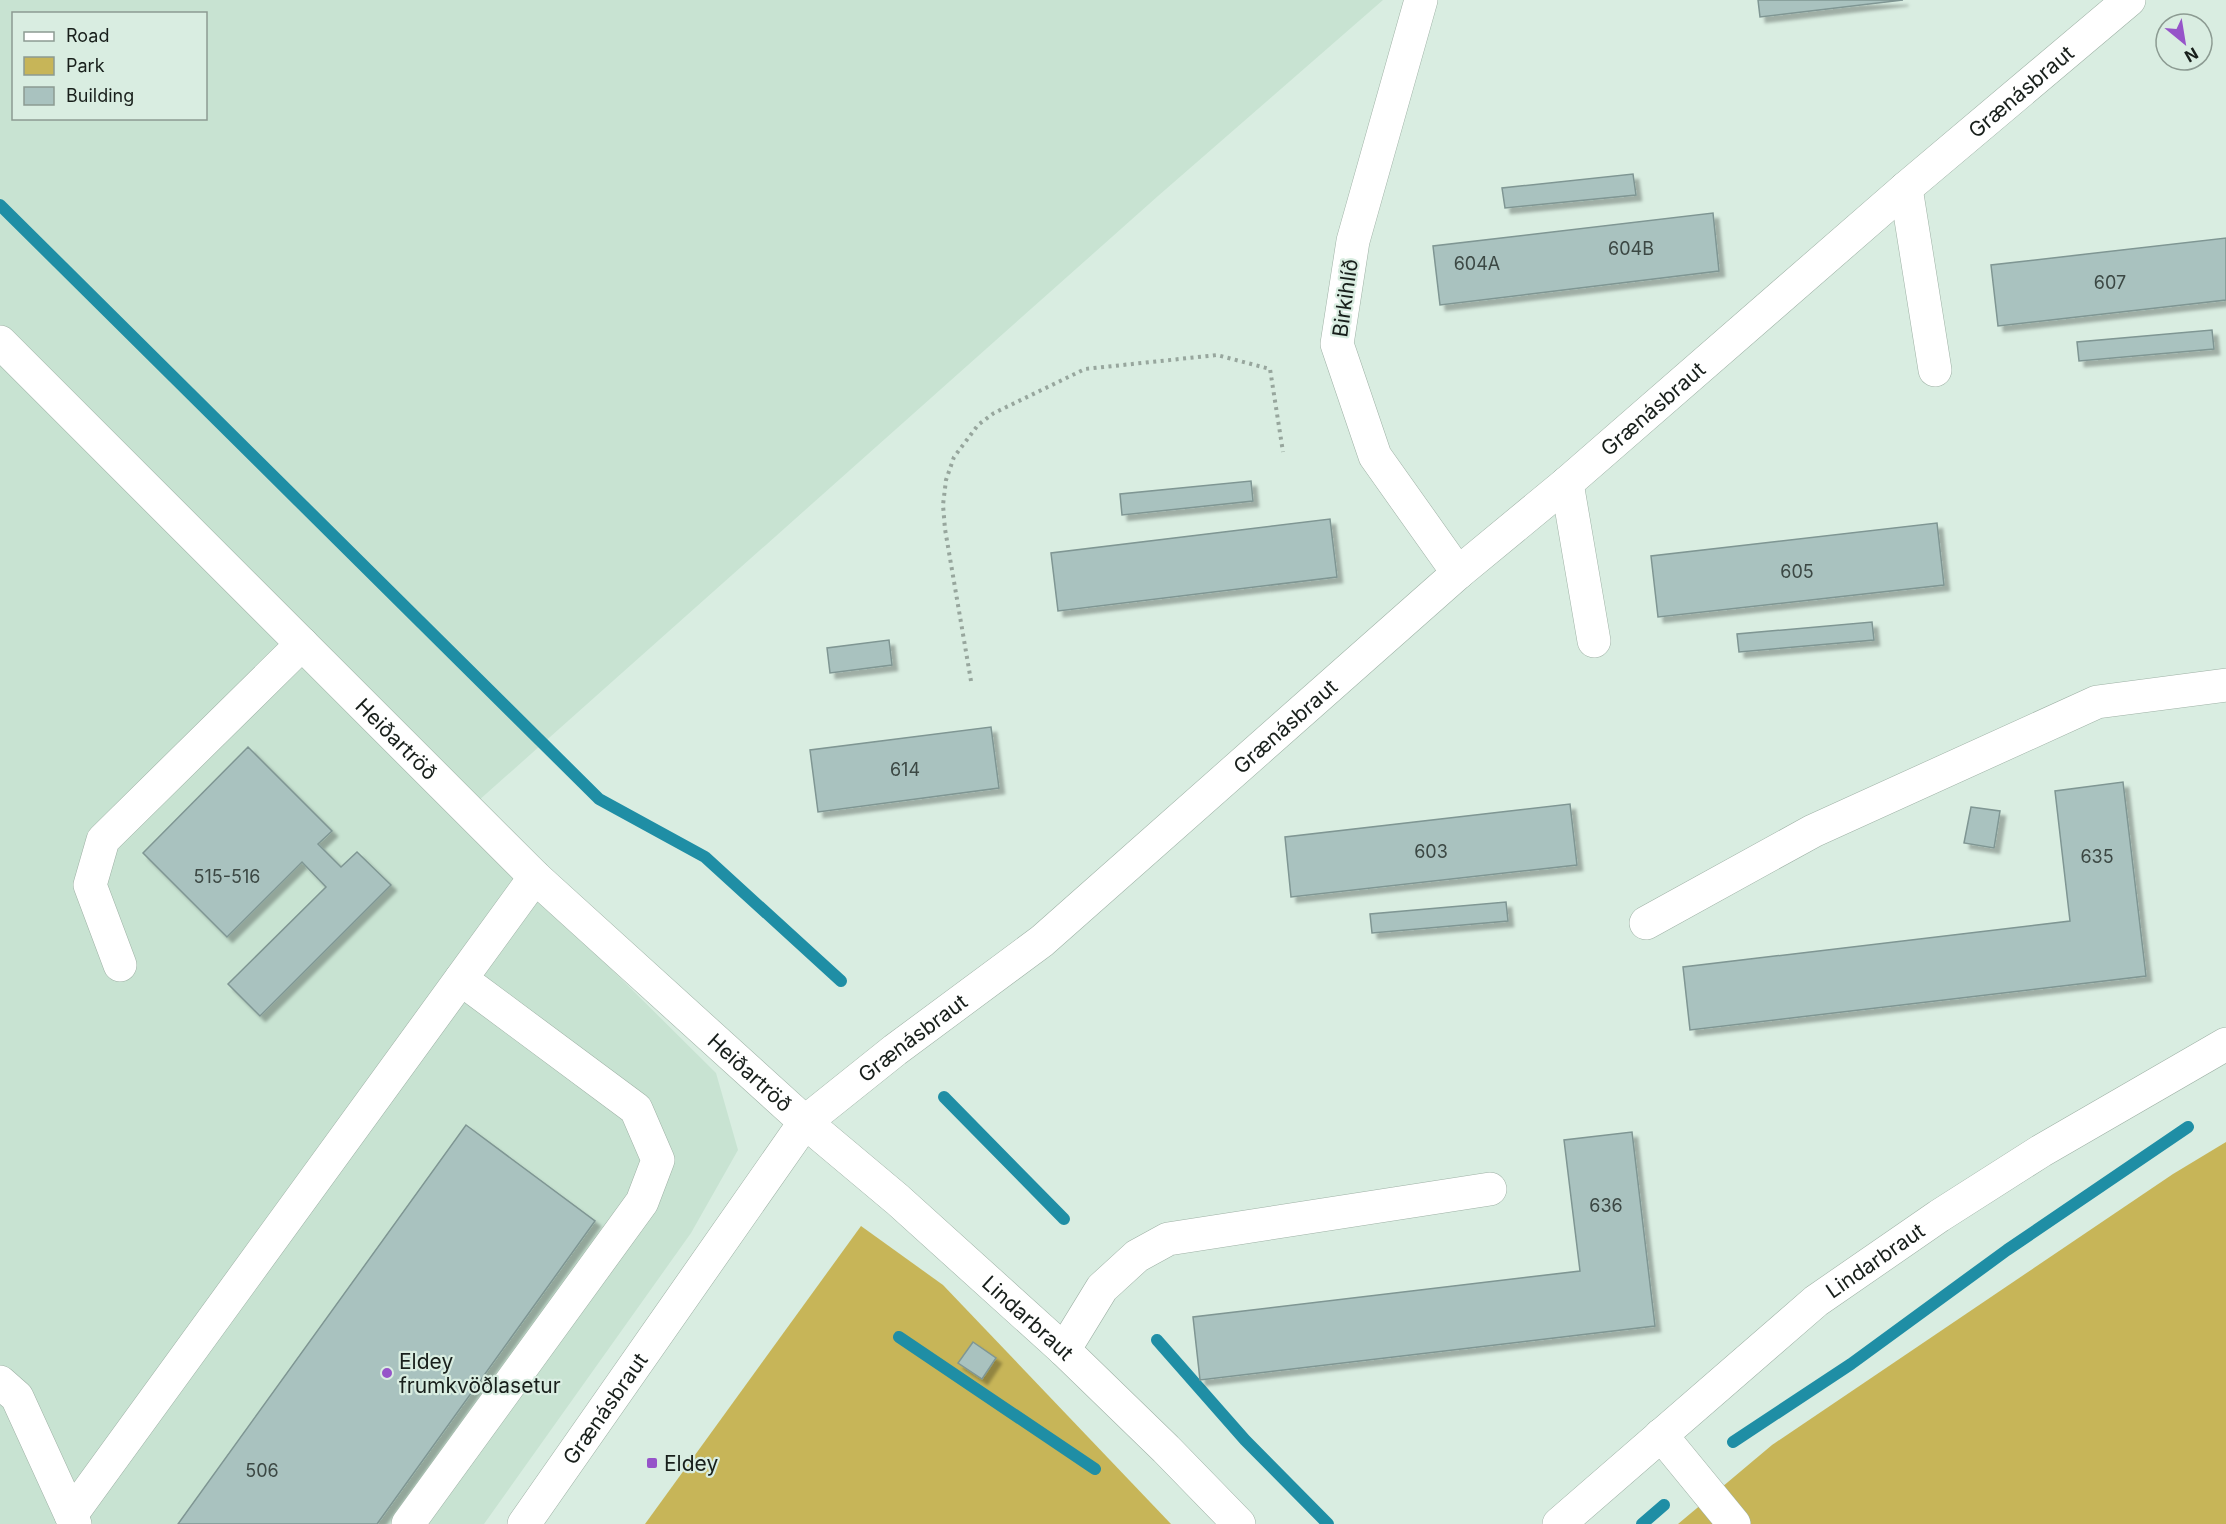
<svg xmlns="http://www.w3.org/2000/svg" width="2226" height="1524" font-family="Inter,sans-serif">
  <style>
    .built { fill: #c8e3d2; fill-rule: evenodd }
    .green { fill: #c7b558 }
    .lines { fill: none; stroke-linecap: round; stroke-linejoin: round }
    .stream { stroke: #1f8ea5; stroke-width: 12 }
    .building { fill: #a9c2bf; stroke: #7f9693; stroke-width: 1.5; filter: url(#shadow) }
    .minor-casing { stroke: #9eb1a5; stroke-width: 34 }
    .path { stroke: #97a69d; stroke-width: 4; stroke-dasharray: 3 4.5; stroke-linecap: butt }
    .minor { stroke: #fff; stroke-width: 33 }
    .poi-dot { fill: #9654c9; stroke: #d9ede1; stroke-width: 2 }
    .labels { text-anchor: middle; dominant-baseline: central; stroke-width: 4.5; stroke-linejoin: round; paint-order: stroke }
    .number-label { font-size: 18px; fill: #3c4844 }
    .street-label { font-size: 21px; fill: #181f1b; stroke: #d9ede1 }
    .poi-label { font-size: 21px; fill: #181f1b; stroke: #d9ede1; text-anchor: start }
  </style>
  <defs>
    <filter id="shadow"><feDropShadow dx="5.5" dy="5.5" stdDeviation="1.5" flood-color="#0004"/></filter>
  </defs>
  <rect width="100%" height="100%" fill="#d9ede1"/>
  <path class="built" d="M0,0h1383l-225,196 -699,622 257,255 22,77 -47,83 -207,291h-484zM14,14h192v104h-192z"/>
  <g class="green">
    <path d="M2226,1142v382h-548l94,-79 401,-271z"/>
    <path d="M861,1226l82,59 228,239h-526z"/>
  </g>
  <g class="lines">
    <g class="stream">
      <path d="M0,205l599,594 106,58 136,124"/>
      <path d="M944,1097l120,122"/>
      <path d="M899,1337l196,132"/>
      <path d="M1157,1340l88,100 83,84"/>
      <path d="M1733,1442l118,-78 156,-114 181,-123"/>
      <path d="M1642,1524l22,-19"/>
    </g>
  </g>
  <g class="building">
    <path d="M1758,0h145l-143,17z"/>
    <path d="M1633,174l3,21 -131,13 -3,-20z"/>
    <path d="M1713,213l6,58 -279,34 -7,-59z"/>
    <path d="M2226,238v62l-228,26 -7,-61z"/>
    <path d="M2212,330l2,19 -135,12 -2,-19z"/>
    <path d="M1251,481l2,20 -131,14 -2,-21z"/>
    <path d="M1330,519l7,58 -279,34 -7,-58z"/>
    <path d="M1937,523l7,62 -286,32 -7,-61z"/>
    <path d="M1872,622l2,18 -135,12 -2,-18z"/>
    <path d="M889,640l3,25 -62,8 -3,-25z"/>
    <path d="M991,727l8,61 -181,24 -8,-62z"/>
    <path d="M248,747l84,84 -14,13 23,23 16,-15 34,33 -131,131 -32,-32 98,-97 -24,-25 -75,75 -84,-84z"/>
    <path d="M2123,782l23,194 -456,54 -7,-63 387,-46 -15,-130z"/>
    <path d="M1570,804l7,61 -286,32 -6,-60z"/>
    <path d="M1971,807l29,4 -6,37 -30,-5z"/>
    <path d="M1506,902l2,19 -136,12 -2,-19z"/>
    <path d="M466,1125l129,96 -218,303h-199z"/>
    <path d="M1632,1132l23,194 -455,54 -7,-63 387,-46 -16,-131z"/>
    <path d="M973,1342l23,16 -14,21 -24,-16z"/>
  </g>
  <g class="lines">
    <defs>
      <g id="minor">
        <path d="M1421,0l-68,241 -16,103 38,112 83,117"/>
        <path d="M1906,188l29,182"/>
        <path id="s1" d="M0,342l535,535 270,245 93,78 166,150 102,99 73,75"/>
        <path d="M1567,483l27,158"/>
        <path d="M1646,923l167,-92 284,-129 129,-17"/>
        <path d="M120,965l-30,-80 13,-45 199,-196"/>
        <path d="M1064,1350l38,-62 35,-32 31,-17 322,-50"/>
        <path d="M0,1382l17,15 58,127"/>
        <path d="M1661,1435l73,89"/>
        <path d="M71,1515l464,-638"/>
        <path d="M408,1524l234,-322 16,-42 -22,-51 -175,-130"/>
        <path id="s2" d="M524,1524l281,-402 90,-72 147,-109 416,-368 109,-90 339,-295 223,-188"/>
        <path id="s3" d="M1559,1524l257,-223 123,-85 102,-65 185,-107"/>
      </g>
    </defs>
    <use href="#minor" class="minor-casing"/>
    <path class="path" d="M971,681l-26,-152 -2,-24 3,-25 8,-23 24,-32 16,-12 91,-44 132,-14 53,14 13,83"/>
    <use href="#minor" class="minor"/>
  </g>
  <g class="poi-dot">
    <circle cx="387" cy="1373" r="6"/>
    <rect x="646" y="1457" width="12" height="12" rx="3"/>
  </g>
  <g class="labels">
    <g class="number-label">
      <text x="1631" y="248">604B</text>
      <text x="1477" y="263">604A</text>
      <text x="2110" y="282">607</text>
      <text x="1797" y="571">605</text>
      <text x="905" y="769">614</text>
      <text x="1431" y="851">603</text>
      <text x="2097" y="856">635</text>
      <text x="227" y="876">515-516</text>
      <text x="1606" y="1205">636</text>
      <text x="262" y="1470">506</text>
    </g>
    <g class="street-label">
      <text stroke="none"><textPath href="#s2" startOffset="2085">Grænásbraut</textPath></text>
      <text transform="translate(1345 298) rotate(-82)">Birkihlíð</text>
      <text stroke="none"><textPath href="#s2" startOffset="1599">Grænásbraut</textPath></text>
      <text stroke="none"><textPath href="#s2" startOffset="1113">Grænásbraut</textPath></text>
      <text stroke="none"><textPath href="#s1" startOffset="561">Heiðartröð</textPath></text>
      <text stroke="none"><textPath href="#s2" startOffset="627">Grænásbraut</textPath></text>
      <text stroke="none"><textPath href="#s1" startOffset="1047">Heiðartröð</textPath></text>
      <text stroke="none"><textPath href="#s3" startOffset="412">Lindarbraut</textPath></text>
      <text stroke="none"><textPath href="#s1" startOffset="1418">Lindarbraut</textPath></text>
      <text stroke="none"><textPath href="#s2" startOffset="141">Grænásbraut</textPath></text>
    </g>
    <g class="poi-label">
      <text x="399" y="1361">Eldey<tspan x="399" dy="24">frumkvöðlasetur</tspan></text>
      <text x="664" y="1463">Eldey</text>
    </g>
  </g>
  <rect x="12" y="12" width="195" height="108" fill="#d9ede1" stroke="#8c9b92" stroke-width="1.5"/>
  <rect x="24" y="32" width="30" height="9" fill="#ffffff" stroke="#8c9b92" stroke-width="1.5"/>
  <text x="66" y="42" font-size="18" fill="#181f1b">Road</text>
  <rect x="24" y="57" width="30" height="18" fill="#c7b558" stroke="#8c9b92" stroke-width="1.5"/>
  <text x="66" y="72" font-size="18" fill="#181f1b">Park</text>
  <rect x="24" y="87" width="30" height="18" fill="#a9c2bf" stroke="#8c9b92" stroke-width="1.5"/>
  <text x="66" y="102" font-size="18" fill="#181f1b">Building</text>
  <g transform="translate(2184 42) rotate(150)"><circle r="28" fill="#d9ede1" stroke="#8c9b92" stroke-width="1.5"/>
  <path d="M0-4.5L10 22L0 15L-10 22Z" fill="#9654c9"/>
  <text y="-9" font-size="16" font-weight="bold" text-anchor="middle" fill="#181f1b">N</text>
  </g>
</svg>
